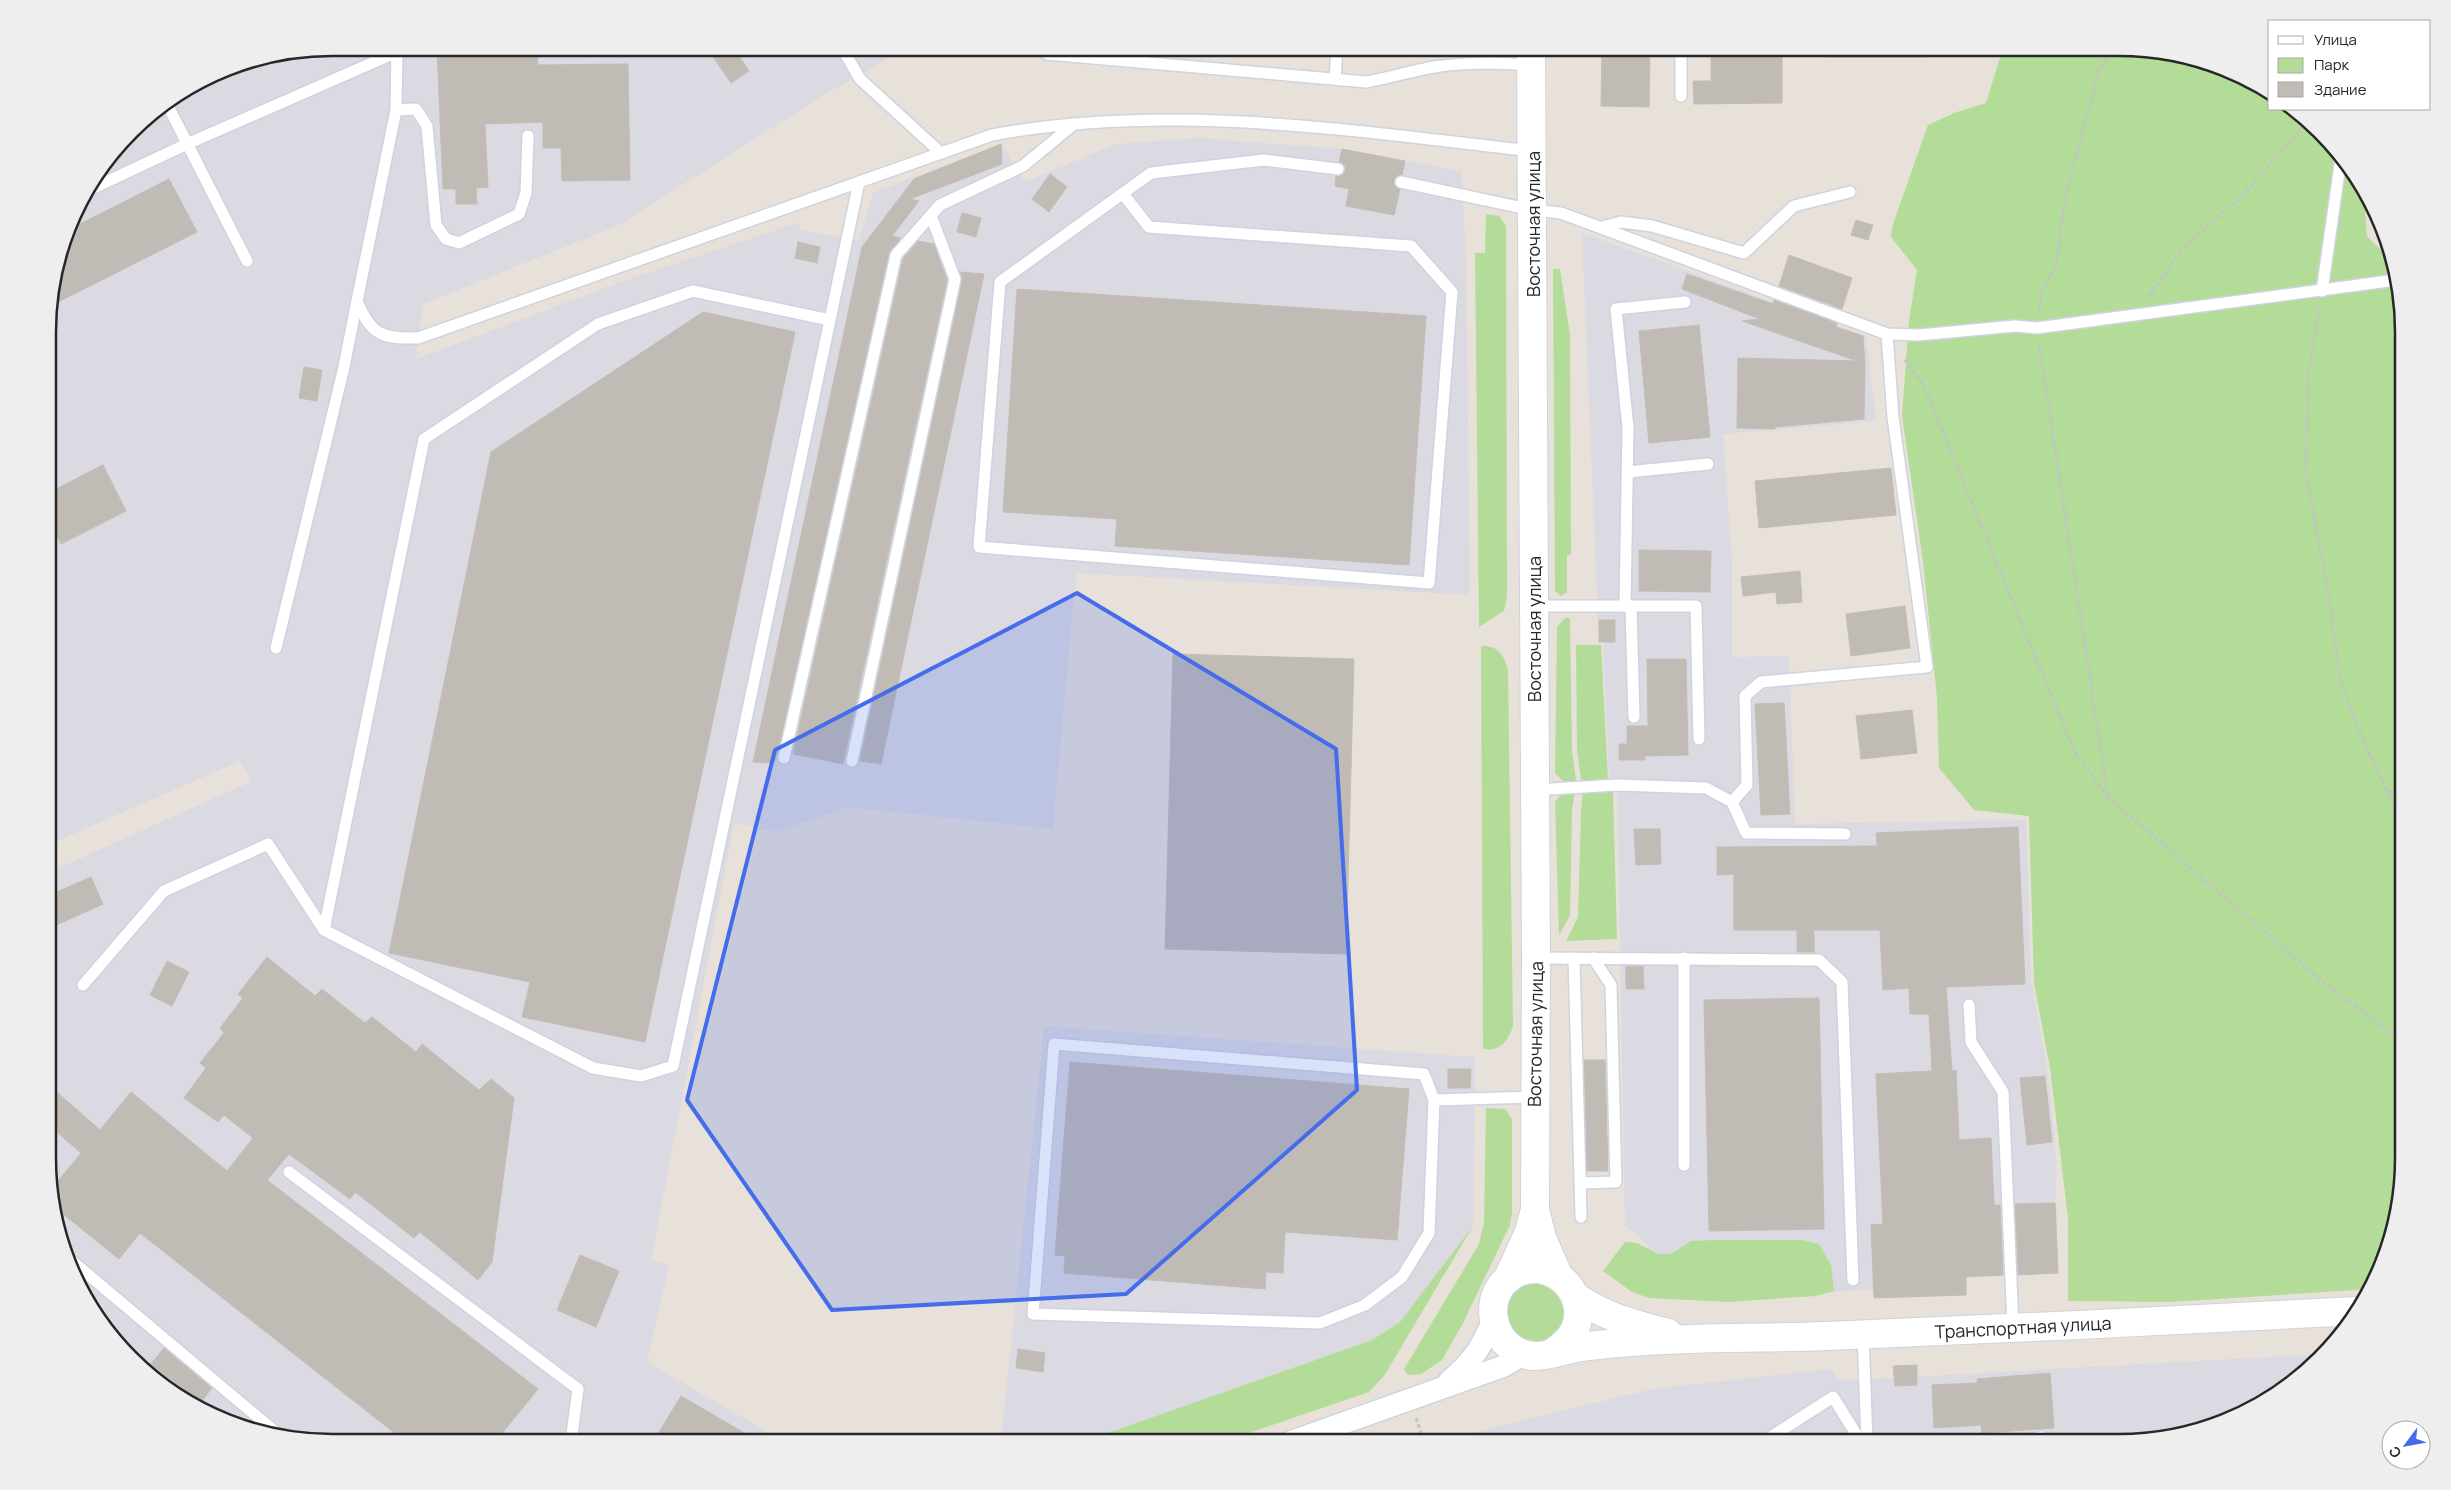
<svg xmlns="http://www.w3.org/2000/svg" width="2451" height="1490" font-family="Manrope,sans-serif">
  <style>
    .industrial { fill: #dbd9e1 }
    .green { fill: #b3dc99 }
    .building { fill: #c1bbb6; stroke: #c3bdb3 }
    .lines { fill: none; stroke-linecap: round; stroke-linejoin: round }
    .service-casing { stroke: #cfd3df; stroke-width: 14 }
    .minor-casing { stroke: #cfd3df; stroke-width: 24 }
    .tertiary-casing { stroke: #cfd3df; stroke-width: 30 }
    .path { stroke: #c3c3c3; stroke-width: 3; stroke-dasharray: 4 2.5; stroke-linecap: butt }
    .service { stroke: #fff; stroke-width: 11 }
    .minor { stroke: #fff; stroke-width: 21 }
    .tertiary { stroke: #fff; stroke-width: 28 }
    .marked { fill: #446ceb; fill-opacity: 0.2; stroke: #446ceb; stroke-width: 4; stroke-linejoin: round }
    .labels { text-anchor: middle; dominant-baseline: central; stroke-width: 4; stroke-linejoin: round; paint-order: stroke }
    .street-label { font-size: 18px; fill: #272727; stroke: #fff }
    .rim { fill: none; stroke: #272727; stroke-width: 2.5 }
  </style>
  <rect width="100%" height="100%" fill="#e8e1d9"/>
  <g class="industrial">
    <path d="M332,48h574l-79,45 -208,132 -196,79 -7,55 205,-77 180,-60 -1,8 59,10 14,-47 128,-49 24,38 91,-38 82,-6 144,11 119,22 5,82 4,342 -394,-22 -23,256 -205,-22 -71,25 -43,-9 -83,438 18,4 -22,97 138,80h-454l-73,-9 -69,-29 -58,-45 -36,-43 -32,-66 -13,-55v-323l202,-91 -12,-20 -190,83v-549l27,-89 67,-88 79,-49z"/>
    <path d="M1582,233l284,103 10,85 -153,13 9,126v97l57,-1 6,168 231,-4 5,159 16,88 8,72 3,134 -92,4v18l-92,3 -1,-8 -166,6 -82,-71 -8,-446 -8,-1 -6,-136h-4z"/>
    <path d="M1044,1026l431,31 -2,169 -73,96 -28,18 -290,102h-81z"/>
    <path d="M2324,1354l-62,50 -69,29 -55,9h-703l218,-53 178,-20 8,12z"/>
  </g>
  <g class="green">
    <path d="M2003,48h117l73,9 69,29 8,6v17h22l28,22 43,56 4,49 26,27 10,50v864l-14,72 -18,40 -200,13 -103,-1v-83l-18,-150 -16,-85 -5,-167 -55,-6 -35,-42 -2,-70 -14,-137 -21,-145 7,-95 8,-51 -26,-33 2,-13 35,-99 26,-12 32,-10z"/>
    <path d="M1486,214l13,2 7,10 1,370 -3,15 -25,16 -4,-374h10z"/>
    <path d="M1553,269h7l10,66 1,220h-4v37l-6,4 -6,-5z"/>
    <path d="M1565,618h5l2,133 4,30h-13l-8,-8 2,-146z"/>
    <path d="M1576,645h25l7,135h-27l-4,-30z"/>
    <path d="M1481,646c17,-1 23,9 27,24l5,356c-5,15 -13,26 -30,23z"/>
    <path d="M1613,791l4,148 -51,2 12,-24 3,-105 2,-20z"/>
    <path d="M1563,792h12l-3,18 -2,106 -11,19 -4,-133z"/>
    <path d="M1486,1108l19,1 7,10v93l-2,13 -47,98 -21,37 -21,14 -13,1 -4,-6 75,-125 5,-22z"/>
    <path d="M1473,1226l-89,150 -15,16 -147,50h-140l290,-102 28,-18z"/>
    <path d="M1715,1240h86l18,4 12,21 3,26 -18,5 -87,6 -80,-4 -17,-6 -29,-21 22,-29 12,1 22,11h12l20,-13z"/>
    <circle cx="1535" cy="1313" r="30"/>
  </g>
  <g class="building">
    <path d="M437,48h100l1,17 90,-1 2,116 -68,1 -1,-33h-18v-26l-58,2 3,63 -12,1 1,16h-21v-15h-13z"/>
    <path d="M707,48h27l15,23 -18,12z"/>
    <path d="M1602,48h48l-1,59 -48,-1z"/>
    <path d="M1711,48h71v55l-88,1 -1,-23h18z"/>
    <path d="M1001,144l1,20 -92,35 9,2 -27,35 9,2 -12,15 -111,498 -4,12 -21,-1 109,-515 52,-68z"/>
    <path d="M1342,149l63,12 -3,14 -6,2 -2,4 2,6 4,2 -6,26 -48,-9 3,-17 -14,-3 1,-10h5l4,-6v-4l-6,-4z"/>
    <path d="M1050,174l17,13 -18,25 -17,-13z"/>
    <path d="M169,179l28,53 -147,74v-11l20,-66z"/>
    <path d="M962,213l19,5 -5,19 -19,-5z"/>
    <path d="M1856,220l17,5 -5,15 -17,-5z"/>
    <path d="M918,241l16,3 13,36 -104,484 -50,-10 110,-495z"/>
    <path d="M798,242l22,5 -3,16 -22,-5z"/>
    <path d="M1789,255l63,23 -10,31 -63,-23z"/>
    <path d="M960,272l24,2 -103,490 -21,-3 102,-480z"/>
    <path d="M1687,274l86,30 1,-4 63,23 -1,4 27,9 2,28 -1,55 -89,8v2l-38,-1 1,-70 119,3 -115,-40 18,-2 -78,-30z"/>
    <path d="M1017,289l409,27 -17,249 -294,-19 2,-27 -114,-7z"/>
    <path d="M703,312l92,20 -150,710 -123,-25 8,-35 -141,-29 102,-501z"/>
    <path d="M1699,325l11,112 -61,6 -10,-112z"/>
    <path d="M304,367l18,3 -5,31 -18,-3z"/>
    <path d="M103,465l23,46 -65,33 -11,-23v-29z"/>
    <path d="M1891,468l5,47 -137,13 -4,-47z"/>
    <path d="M1639,550l72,1 -1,41 -71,-1z"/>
    <path d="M1800,571l2,31 -25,2 -1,-12 -33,4 -2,-19z"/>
    <path d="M1905,606l5,42 -59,8 -5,-42z"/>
    <rect x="1599" y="620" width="16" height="22"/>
    <path d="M1173,654l181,5 -8,295 -181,-5z"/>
    <path d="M1647,659h39l2,96 -43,1v4h-26v-16h8v-18h21z"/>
    <path d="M1784,703l6,111 -29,1 -6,-111z"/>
    <path d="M1912,710l5,43 -56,6 -5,-43z"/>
    <path d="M2018,827l7,157 -79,3 6,84 4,-1 3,70 32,-2 3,67h6l3,70 -37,2v18l-92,3 -3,-73 12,-1 -7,-150 56,-3 -3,-57h-19l-1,-26 -26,2 -3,-60h-66v22h-17v-22h-63v-56l-17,1v-28l160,-1 -1,-13z"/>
    <path d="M1634,829h26l1,35 -25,1z"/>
    <path d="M91,877l12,27 -53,24v-33z"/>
    <path d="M267,957l48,39 7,-7 43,34 7,-6 44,35 6,-8 57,46 12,-11 23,19 -22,164 -14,18 -58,-48 -6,6 -59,-46 -5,7 -61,-45 -22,26 271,209 -43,53h-89l-266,-209 -21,26 -67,-54 -2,-14 31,-38 -31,-27v-40l50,44 31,-38 96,79 26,-33 -29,-23 -6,7 -34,-24 22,-30 -6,-5 24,-30 -4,-5 23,-30 -5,-4z"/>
    <path d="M167,961l22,11 -17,34 -22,-11z"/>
    <path d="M1626,966h17l1,23h-18z"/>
    <path d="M1819,998l5,231 -115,2 -5,-231z"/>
    <path d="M1584,1060h21l3,111h-21z"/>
    <path d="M1070,1062l339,27 -12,151 -112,-8 -2,41 -17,-1 -1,17 -201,-16 1,-17 -10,-1z"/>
    <path d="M1448,1069h23l-1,19h-22z"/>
    <path d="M2045,1076l7,66 -25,3 -7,-67z"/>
    <path d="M2055,1203l3,70 -40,2 -3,-71z"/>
    <path d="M580,1255l39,16 -23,56 -39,-17z"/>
    <path d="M164,1348l48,40 -11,14 -50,-38z"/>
    <path d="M1018,1349l27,4 -2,19 -27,-4z"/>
    <path d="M1917,1365v20l-22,1 -2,-20z"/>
    <path d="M2050,1373l4,55 -72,5 -1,-8 -47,3 -2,-43 46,-2 -1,-4z"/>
    <path d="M681,1396l79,46h-107z"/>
  </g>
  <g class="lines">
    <defs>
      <g id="service">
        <path d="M397,48l-1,62 -39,191c14,34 25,38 61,37l574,-203c179,-33 361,-4 540,16"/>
        <path d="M842,48l18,31 81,74"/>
        <path d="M1042,48l5,6 319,28c23,-4 45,-11 68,-15 33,-5 64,-4 97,-2"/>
        <path d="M1823,48l4,3h99"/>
        <path d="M1335,79l2,-31"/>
        <path d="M1681,96v-48"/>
        <path d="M167,104l80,157"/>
        <path d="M396,110l20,-1 11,17 9,99 10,14 13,4 60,-29 7,-21 2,-57"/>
        <path d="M1401,182l132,28 28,3 326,121 32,1 96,-9 22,2 359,-48"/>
        <path d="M89,190l98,-46 210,-92"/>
        <path d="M1123,194l26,33 262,19 41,46 -23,291 -450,-36 21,-265 151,-109 113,-13 74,9"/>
        <path d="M1602,227l19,-5 31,4 92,27 50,-47 56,-14"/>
        <path d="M2322,291l19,-133"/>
        <path d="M1627,472l81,-8"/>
        <path d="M1534,606h162l3,133"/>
        <path d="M1625,606l3,-178 -12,-119 69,-7"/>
        <path d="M1631,606l3,111"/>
        <path d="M276,648l68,-281 13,-66"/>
        <path d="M784,758l112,-503 44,-50 83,-39 51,-42"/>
        <path d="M852,761l103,-482 -24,-63"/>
        <path d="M1534,790l83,-5 89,3 26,14 14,31 99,1"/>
        <path d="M1732,802l15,-17 -2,-89 16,-14 166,-15 -34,-250 -6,-83"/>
        <path d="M324,930l100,-491 174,-115 95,-33 137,29"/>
        <path d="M1536,958l283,2 23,22 11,298"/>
        <path d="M1574,958l7,259"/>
        <path d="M1684,958v207"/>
        <path d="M83,985l81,-94 104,-47 56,86 269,138 48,8 32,-10 186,-884"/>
        <path d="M1969,1005l2,37 32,50 10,235"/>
        <path d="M1054,1044l370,30 10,26 -5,133 -27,44 -37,28 -45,18 -287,-9z"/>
        <path d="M1434,1100l100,-3"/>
        <path d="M289,1172l289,217 -7,53"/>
        <path d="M1580,1183l36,-1 -5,-197 -18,-27"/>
        <path d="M66,1256l213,179"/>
        <path d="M1863,1334l4,108"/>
        <path d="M1763,1442l70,-45 28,45"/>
        <path d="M2018,1442l24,-5"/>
      </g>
      <g id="minor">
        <path d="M1449,1381c24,-20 33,-34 44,-62"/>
        <path d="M1290,1442l214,-76 20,-12"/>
      </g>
      <g id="tertiary">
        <path d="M1535,1210l7,28 17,39"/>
        <path d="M1507,1280l22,-48 6,-22 1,-252 -5,-910"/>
        <path d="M1576,1297c28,20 59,27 92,36"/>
        <path d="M1552,1353c9,-6 17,-12 22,-22 17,-35 -20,-73 -55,-59 -43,18 -29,83 17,84 17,0 35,-9 53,-10 34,-4 68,-6 102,-7 46,-2 91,-1 136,-3 177,-7 353,-16 530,-25"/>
      </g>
    </defs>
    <use href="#service" class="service-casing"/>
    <use href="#minor" class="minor-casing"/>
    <use href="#tertiary" class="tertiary-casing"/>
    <g class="path">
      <path d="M2149,296l35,-49 60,-53 64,-73"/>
      <path d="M2320,306l-12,69 -2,98 23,125 12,86 22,56 23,49 17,8"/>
      <path d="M2039,312l3,-19 14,-29 9,-65 34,-128 12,-23"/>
      <path d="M2039,343l69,454"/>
      <path d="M1905,360l19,26 151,367 33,44 227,195 68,48"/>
      <path d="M2387,790l16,38"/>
      <path d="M1416,1418l7,20"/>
    </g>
    <use href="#service" class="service"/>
    <use href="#minor" class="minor"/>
    <use href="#tertiary" class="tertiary"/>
  </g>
  <path class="marked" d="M1077,593l259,156 21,341 -231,204 -294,16 -145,-210 88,-350z"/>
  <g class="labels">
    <g class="street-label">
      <text transform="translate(1533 224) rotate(-90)">Восточная улица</text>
      <text transform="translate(1534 629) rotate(-90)">Восточная улица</text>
      <text transform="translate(1535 1034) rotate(-89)">Восточная улица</text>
      <text transform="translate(2023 1327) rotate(-3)">Транспортная улица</text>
    </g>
  </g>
  <path d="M0 0H2451V1490H0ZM332 56H2119A276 276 0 0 1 2395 332V1158A276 276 0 0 1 2119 1434H332A276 276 0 0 1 56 1158V332A276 276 0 0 1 332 56Z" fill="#eee" fill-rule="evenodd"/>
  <path class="rim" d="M332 56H2119A276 276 0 0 1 2395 332V1158A276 276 0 0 1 2119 1434H332A276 276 0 0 1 56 1158V332A276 276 0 0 1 332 56Z"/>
  <rect x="2268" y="20" width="162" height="90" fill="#ffffff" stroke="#a9a9a9"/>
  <rect x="2278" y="36" width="25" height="8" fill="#ffffff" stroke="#a9a9a9"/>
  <text x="2314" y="45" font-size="15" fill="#272727">Улица</text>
  <rect x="2278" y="58" width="25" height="15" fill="#b3dc99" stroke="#a9a9a9"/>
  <text x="2314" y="70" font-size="15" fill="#272727">Парк</text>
  <rect x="2278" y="82" width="25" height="15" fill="#c1bbb6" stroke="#a9a9a9"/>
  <text x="2314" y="95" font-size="15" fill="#272727">Здание</text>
  <g transform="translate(2406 1445) rotate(238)"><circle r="24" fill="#ffffff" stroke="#a9a9a9"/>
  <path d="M0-4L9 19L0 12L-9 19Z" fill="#446ceb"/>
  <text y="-8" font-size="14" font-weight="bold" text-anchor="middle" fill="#272727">С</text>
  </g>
</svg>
